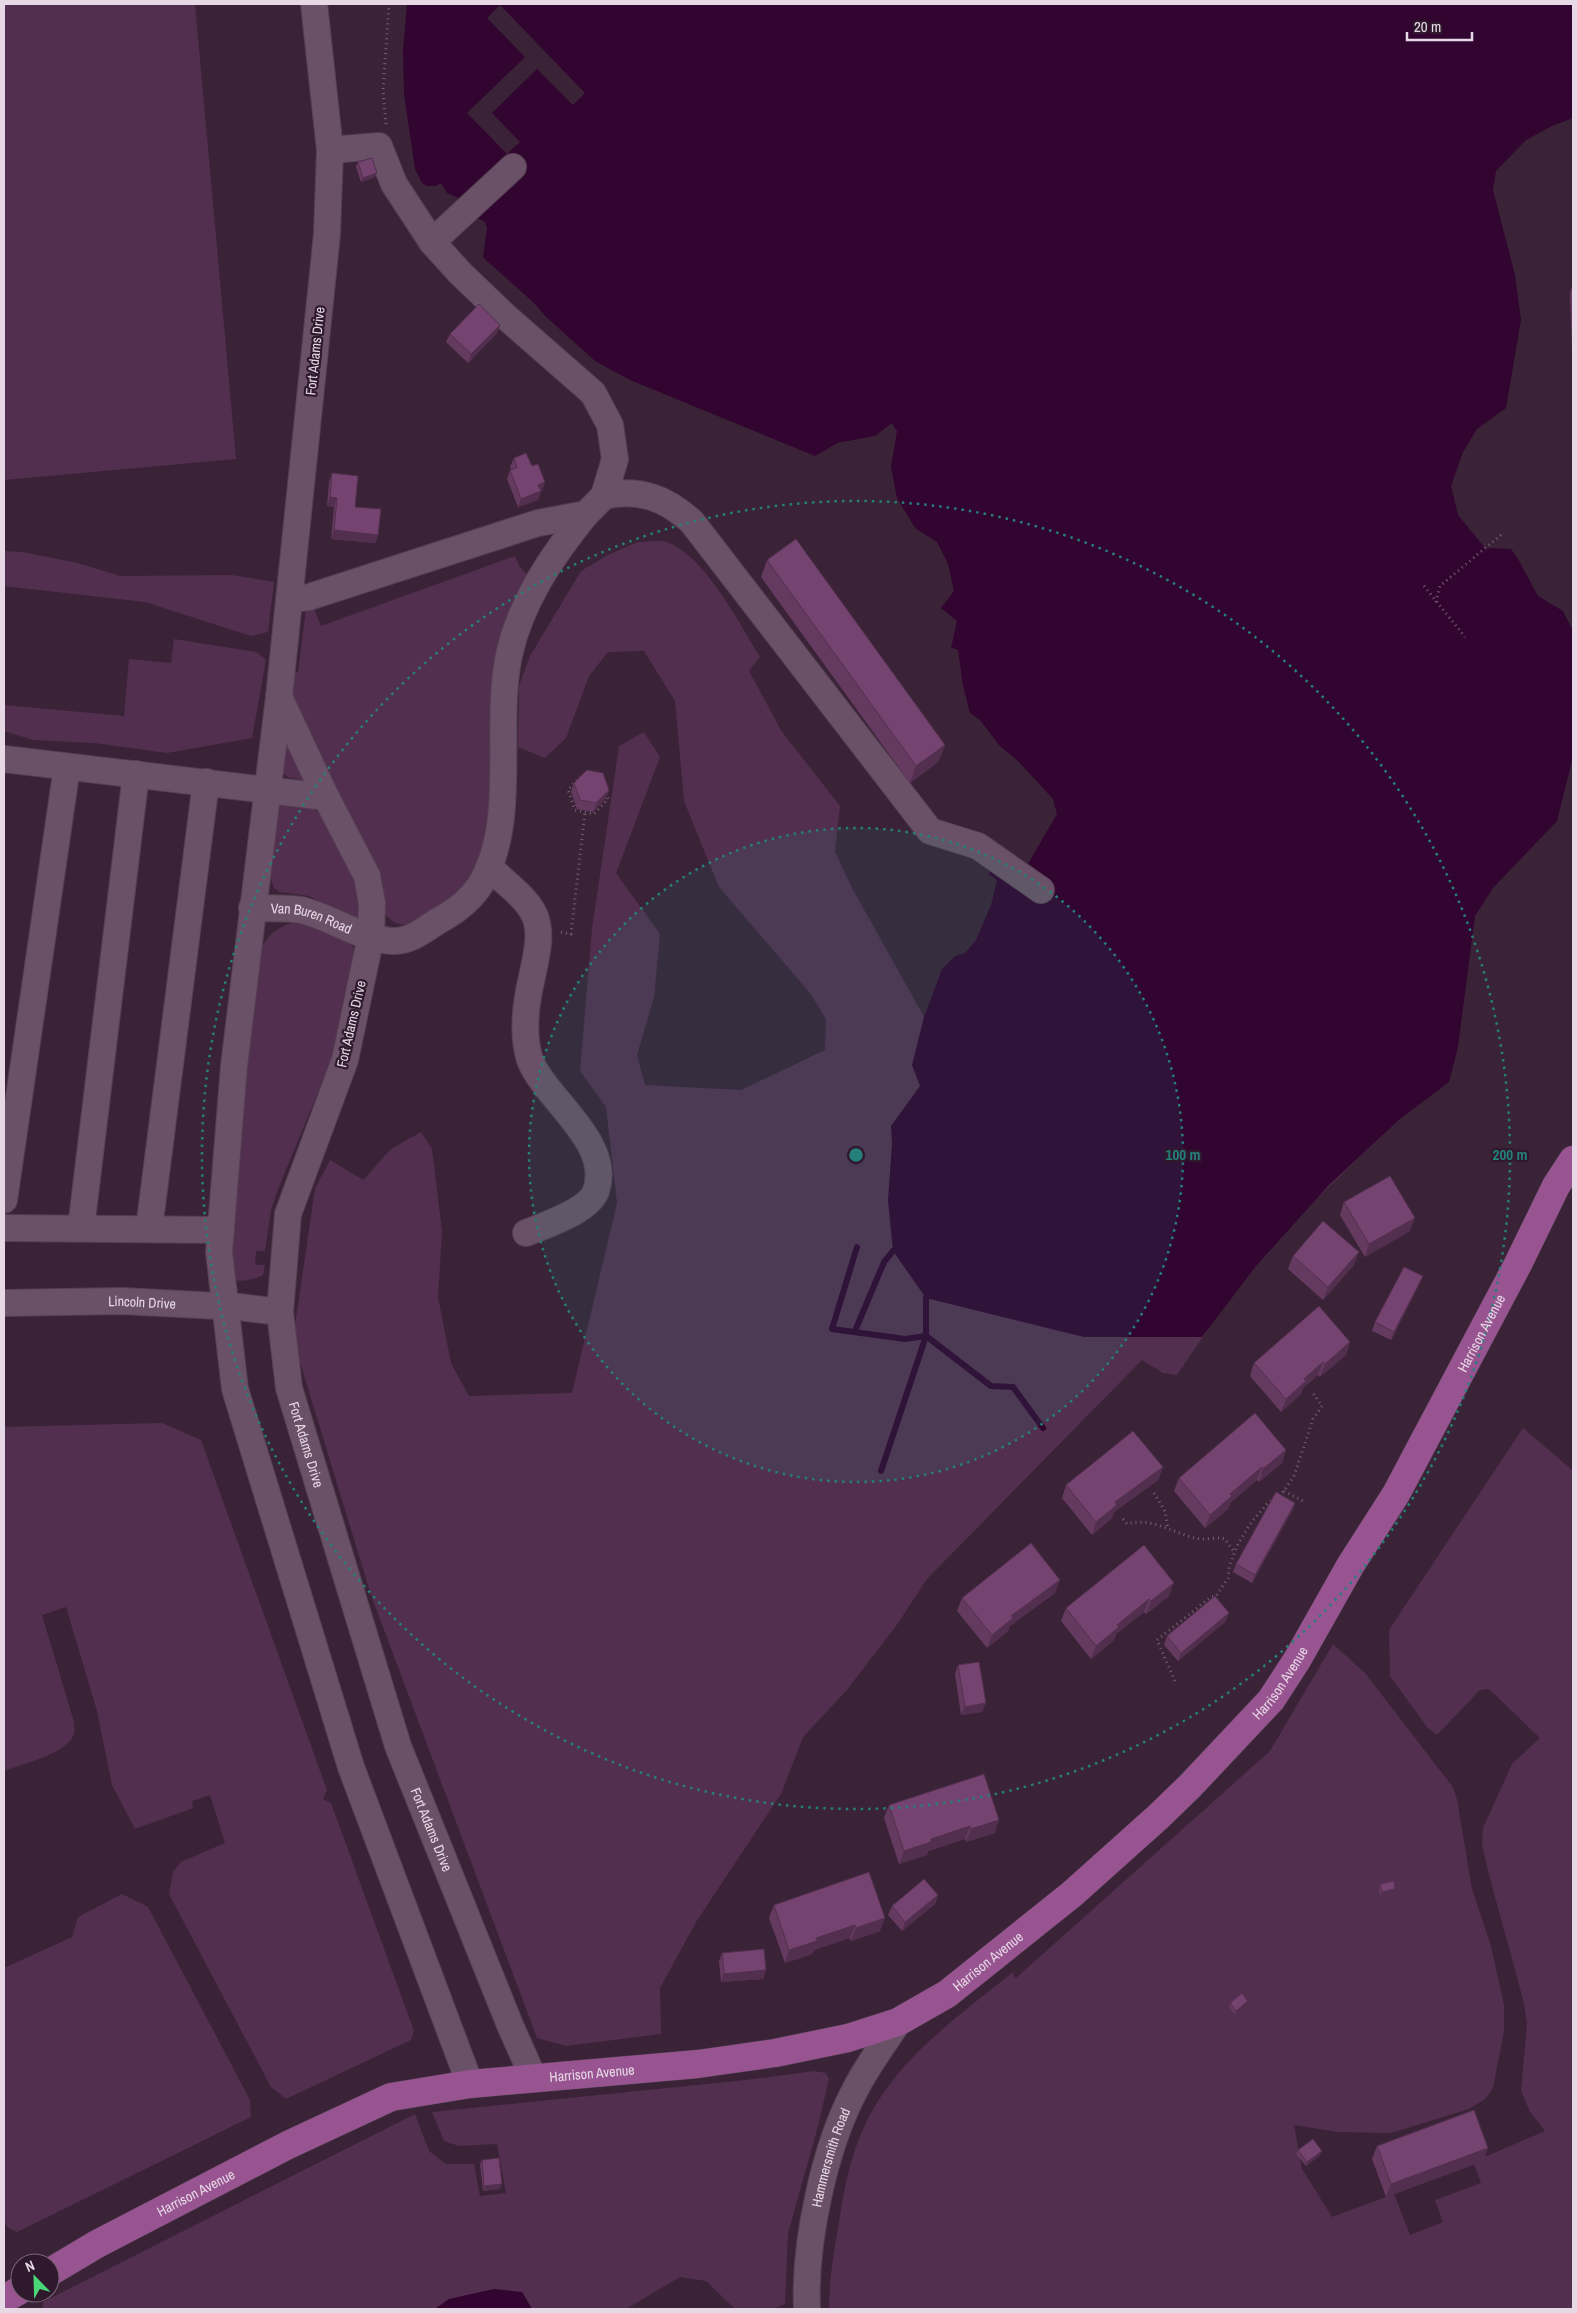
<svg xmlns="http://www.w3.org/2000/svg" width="1577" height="2313" font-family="'Archivo Narrow',sans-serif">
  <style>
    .green { fill: #532f4f }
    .water { fill: #320430 }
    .pier { fill: #3a2337 }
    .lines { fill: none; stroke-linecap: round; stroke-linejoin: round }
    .stream { stroke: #320430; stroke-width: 6 }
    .minor-casing { stroke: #544052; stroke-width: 28 }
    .major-casing { stroke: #544052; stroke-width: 29 }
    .path { stroke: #756172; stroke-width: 3; stroke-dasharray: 1 4; stroke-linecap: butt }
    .minor { stroke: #6b5167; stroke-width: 26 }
    .major { stroke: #975491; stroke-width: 28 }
    .wall { fill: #653a60 }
    .shaded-wall { fill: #522f4e }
    .building { fill: #754370; stroke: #522f4e }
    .ring { fill: none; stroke: #25807a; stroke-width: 2.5; stroke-dasharray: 2.5 5 }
    .labels { text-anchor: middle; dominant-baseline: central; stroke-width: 4.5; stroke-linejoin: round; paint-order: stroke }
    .street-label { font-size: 14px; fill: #e7d8e5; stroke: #2f192d }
    .centre { fill: #25807a; stroke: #2f192d; stroke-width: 2.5 }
    .ring-label { font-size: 15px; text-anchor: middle; font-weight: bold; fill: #25807a; stroke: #2f192d; stroke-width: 4.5; stroke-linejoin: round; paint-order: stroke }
  </style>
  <rect width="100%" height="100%" fill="#3a2337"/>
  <g class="green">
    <path d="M4,4h191l41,455 -232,21z"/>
    <path d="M638,542c9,0 23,-3 31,1 37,15 71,81 91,114l-11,14 33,61 58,74 -5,46 17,36 72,129 476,102c-50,47 -101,94 -145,147 -28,35 -53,72 -78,109l-14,-2 -21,-13 -215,219 -31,47 -50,65 -43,46 -22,57 -85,128 -36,66 1,46 -95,12 -29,-8 -166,-443 -78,-256 22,-150 15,-29 33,20 28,-31 30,-17 11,17 10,83 -4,65 13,66 18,33 103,-3 45,-190 -11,-96 -26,-36 12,-142 27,-183 25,-14 16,25 -44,116 44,61 -6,63 -17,58 8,30 96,5 84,-40 1,-31 -16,-26 -91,-106 -35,-86 -9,-100 -31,-50 -36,1 -19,24 -23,62 -21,20 -27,-11 1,-61 11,-30 51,-85 27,-16z"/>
    <path d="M4,551l18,1 56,11 42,13 112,-1 42,7 -6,50 -17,4 -106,-34 -141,-16z"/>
    <path d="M515,556l4,10 10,11c-12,66 -25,132 -35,198 -5,33 0,71 -20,99 -13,19 -33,32 -52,44 -15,8 -24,10 -36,-3l-92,-210 -2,-15 1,-17 5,-1 8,-63h8l7,17z"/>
    <path d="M174,639l82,13 10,8 -14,78 -85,15 -72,-10 -62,-3 -29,-9v-26l120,11 5,-57 42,4z"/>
    <path d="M286,732l17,46 -1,2 -15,-3 -6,-6z"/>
    <path d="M279,803l31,3 11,8 33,62 5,14 1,26 -5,2 -46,-22 -29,-4 -6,-4 -5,-14z"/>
    <path d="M292,923h13l45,18 5,10 -14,86 -63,152 -7,21 -6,41h-9l-1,14h10l-2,10c-6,4 -25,8 -31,4 -1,-1 -4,-7 -5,-8l32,-319c8,-16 16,-24 33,-29z"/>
    <path d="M162,1423l39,17 126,350 -4,9 8,4 83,228 -3,9 -125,59 -15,-12 -102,-193 4,-22 8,-10 44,-19 -15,-48 -18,6 1,7 -58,21 -23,-44 -15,-74 -31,-104 -24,8 32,107c0,4 1,9 0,12 -7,20 -52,30 -70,37v-344z"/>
    <path d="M1523,1428l50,43v836l-2,2h-742c0,-29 5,-58 10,-87 5,-32 11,-65 25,-95 31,-67 93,-110 149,-155l2,7 255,-228 63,-107 32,29 87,113 5,13 15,90 19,57 13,59v26l-11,57 -8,11 -16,10 -78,24 -53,-1 -44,-7 8,44 30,48 62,-23 16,41 33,-13 -8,-22 46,-17 -7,-19 9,-3 -1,-3 63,-27 -15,-19 -9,-21 6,-67 -3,-21 -35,-128 -7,-31 1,-16 29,-64 28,-26 -51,-49 -9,1 -43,45 -10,-8 -37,-51 -1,-46z"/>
    <path d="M122,1894l26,13 102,193 1,17 -234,115 -10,-5 -3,-8v-251l68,-31 6,-20z"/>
    <path d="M814,2071l12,2 3,6 -13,55 -28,99 -3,71 -13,5h-37l-29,-28 -26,-4 -54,32h-94l-10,-17 -73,7 -14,10h-392v-7l372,-188 14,37 17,13h28l6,32 26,-3 -9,-49 -38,2 -15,-5 -12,-29 314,-32z"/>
  </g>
  <g class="water">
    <path d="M402,4h1171v114l-21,8 -26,14 -30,31 -3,19 22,85 6,45 -15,88 -29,21 -14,23 -12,34 7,29 27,33 26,1 7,10 20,37 25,15 10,20v126l-16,64 -64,67 -18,28 -17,131 -9,35 -49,37 -71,66 -73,81 -54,71h-118l-158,-39 -33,-47 -5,-51 4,-56 -1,-18 29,-40 -8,-21 12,-48 18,-48 25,-25 16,-44 7,-30 13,-20 28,-20 5,-20 -69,-89 -16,-73 6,-27 -16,-13 13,-17 -6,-27 -11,-22 -22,-14 -18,-30 -6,-31 6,-36 -5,-8 -17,13 -37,7 -23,13 -185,-76 -35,-19 -114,-103c0,-8 1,-18 0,-27 -4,-25 -37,-40 -59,-43l-13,-23 -11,-55z"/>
    <path d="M494,2289l28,3 10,17h-97l14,-10z"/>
  </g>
  <g class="pier">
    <path d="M400,4h7l-4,46 1,44 11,75 7,14 5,3h9l5,-3 6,10 14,6 -5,4 -14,1 -7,-12 -15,-2 -13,-24 -12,-56z"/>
    <path d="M500,5l85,88 -12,12 -36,-36 -45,44 28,29 -13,12 -40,-41 58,-56 -38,-39z"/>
    <path d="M475,217l10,5 2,6 -4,29 5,5 46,41 16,19 48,44 -79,-68 -40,-38 -1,-29z"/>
    <path d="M875,436l-3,3 -33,6 -26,13 25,-15z"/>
    <path d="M949,647l9,3 5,36 7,27 10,7 19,25 20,17 34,37 4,15 -29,50 -24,-17 25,-18 5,-18 -24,-22 -45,-67 -17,-70z"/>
    <path d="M987,873l10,7 -6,25 -15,35 -11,13 -10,3 -1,-3 10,-11 17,-43z"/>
  </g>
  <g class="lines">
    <g class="stream">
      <path d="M857,1247l-25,82 73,10 21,-3 65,50 22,1 30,41"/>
      <path d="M855,1331l29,-69 9,-11"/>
      <path d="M881,1471l45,-135v-38"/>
    </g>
    <defs>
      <g id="minor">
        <path d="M314,4l16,146 -3,84 -48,463 -45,369 -15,186 16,137 116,378 119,317"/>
        <path d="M432,242l81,-75"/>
        <path d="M604,496c35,-8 62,2 88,26l238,309 48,15 63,44"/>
        <path d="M289,600l20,-3 229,-74 48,-9 18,-18 11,-37 -5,-34 -17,-32 -88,-77 -45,-43 -28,-31 -38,-58 -15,-38 -49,4"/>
        <path id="s1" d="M279,697l47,100 41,79 5,27 -1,33 -26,124 -57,154 -8,98 9,76 109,358 112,279 24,54"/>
        <path d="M4,759l322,38"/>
        <path d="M489,867c14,14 36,29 45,47 9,19 2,43 -2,63 -6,25 -10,58 -2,83 15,39 83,82 66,131 -7,20 -51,34 -70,42"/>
        <path id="s2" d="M252,908c16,1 37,-1 53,3 27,7 60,30 89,30 17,0 30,-11 44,-20 17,-9 34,-22 44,-39 36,-63 12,-157 27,-227 12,-54 43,-99 77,-141"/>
        <path d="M4,1200l63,-433"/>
        <path d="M4,1228l217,2"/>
        <path d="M81,1228l55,-454"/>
        <path d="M149,1229l57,-447"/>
        <path id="s3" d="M4,1303l117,-2 118,6 41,5"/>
        <path id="s4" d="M807,2309c-3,-65 17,-161 48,-219 12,-24 29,-46 43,-68"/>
      </g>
      <g id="major">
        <path id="s5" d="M50,2272l47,-28 191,-99 103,-48 79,-13 228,-20 77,-11 73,-15 50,-16 49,-28 125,-100 86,-77 32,-31 81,-86 26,-40 53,-94 46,-72 122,-230 38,-78 17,-26"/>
        <path d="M4,2299l16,-9"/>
      </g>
    </defs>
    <use href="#minor" class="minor-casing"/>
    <use href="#major" class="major-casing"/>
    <g class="path">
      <path d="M386,124l-3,-33 6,-87"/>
      <path d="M1424,586l41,51"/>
      <path d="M1436,602l4,-16 62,-52"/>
      <path d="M582,775l20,4 6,20 -14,15 -19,-4 -7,-20z"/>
      <path d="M561,932l10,2 14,-122"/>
      <path d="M1284,1491l19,10"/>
      <path d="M1154,1493l11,18 3,18"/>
      <path d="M1123,1519l4,5c24,-7 45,8 67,14 9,2 19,0 28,0l3,1 9,13"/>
      <path d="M1175,1681l-18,-41 54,-43 5,-1 12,-18 1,-11 8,-21 13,-22 17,-20 17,-13 10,-15 19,-57 9,-13 -9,-13"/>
    </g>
    <use href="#minor" class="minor"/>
    <use href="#major" class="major"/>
  </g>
  <g class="wall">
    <path d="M358,162l17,15 -14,5 -5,-15z"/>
    <path d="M1573,284v67h-1l-2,-58z"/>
    <path d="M500,325l-3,8 -29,30 -22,-21 4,-8z"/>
    <path d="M514,458l28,33h-1l-3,9 -20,7 -11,-28 3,-9h2l-2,-3z"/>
    <path d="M332,473l23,34 23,28 -3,8 -44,-4 3,-32 -7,-1 2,-24z"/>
    <path d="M767,560l178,185 -7,17 -28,21 -149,-206z"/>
    <path d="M574,783l35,7 -4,9 -12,13 -16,-3 -6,-17z"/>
    <path d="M1344,1202l66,29 -45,26 -25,-42z"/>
    <path d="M1293,1256l61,9 -31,35 -35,-31z"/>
    <path d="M1419,1285l-28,55 -19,-9 3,-9z"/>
    <path d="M1350,1342l-4,13 -26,22 -2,-2 -15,13 -2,6 -20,18 -31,-36 4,-13z"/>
    <path d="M1286,1450l-4,13 -23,19 -2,-2 -27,23 -2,6 -23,19 -31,-37 5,-13z"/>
    <path d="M1163,1467l-5,13 -44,32 -2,6 -20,17 -30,-37 4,-13z"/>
    <path d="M1295,1503l-3,8 -40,72 -19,-11 3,-8z"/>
    <path d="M1055,1593l-45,33 -2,5 -21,17 -30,-37 5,-13z"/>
    <path d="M1169,1596l-23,18 -2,-2 -28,22 -2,6 -23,19 -30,-38 5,-13z"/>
    <path d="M1226,1621l-48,40 -14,-16 3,-9z"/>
    <path d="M958,1665l24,47 -21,3 -6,-41z"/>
    <path d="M889,1805l106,28 -29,9 -1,-3 -37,12 -1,4 -28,9 -15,-46z"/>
    <path d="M1380,1884l14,10 -14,2 -1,-8z"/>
    <path d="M938,1895l-3,9 -33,27 -14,-16 4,-9z"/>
    <path d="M774,1905l106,26 -29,10 -1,-3 -36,12 -2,4 -27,9 -16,-45z"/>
    <path d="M722,1953l44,17 -3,9 -42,3 -2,-21z"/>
    <path d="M1248,2001l-2,5 -11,9 -6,-8 1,-4z"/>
    <path d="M1377,2146l111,2 -5,13 -97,36 -14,-38z"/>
    <path d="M1298,2150l22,5 -14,11 -10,-12z"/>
    <path d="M482,2160l18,29 -17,2 -3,-27z"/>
  </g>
  <g class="shaded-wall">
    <path d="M377,173l-2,4 -14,5 2,-4z"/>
    <path d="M500,325l-3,8 -29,30 3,-9z"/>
    <path d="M545,482l-3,9 -4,1 3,-1 -3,9 -20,7 3,-8 17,-14z"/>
    <path d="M330,497l7,1 -3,9 -7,-1z"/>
    <path d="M334,530l44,5 -3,8 -44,-4z"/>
    <path d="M945,745l-7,17 -28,21 6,-17z"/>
    <path d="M609,790l-4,9 -12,13 3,-9z"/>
    <path d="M1415,1218l-5,13 -45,26 4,-13z"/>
    <path d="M1359,1252l-5,13 -31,35 5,-13z"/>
    <path d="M1423,1276l-4,9 -28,55 3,-8z"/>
    <path d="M1350,1342l-4,13 -26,22 5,-13z"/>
    <path d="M1323,1362l-5,13 -15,13 -2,6 -20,18 5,-13 18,-20z"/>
    <path d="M1286,1450l-4,13 -23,19 4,-13z"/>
    <path d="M1163,1467l-5,13 -44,32 -2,6 -20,17 4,-13 19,-20z"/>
    <path d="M1262,1467l-5,13 -27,23 -2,6 -23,19 5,-13 20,-21z"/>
    <path d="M1295,1503l-3,8 -40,72 3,-8z"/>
    <path d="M1060,1580l-5,13 -45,33 -2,5 -21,17 5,-13 19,-19z"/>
    <path d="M1174,1583l-5,13 -23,18 5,-13z"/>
    <path d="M1149,1599l-5,13 -28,22 -2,6 -23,19 5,-13 21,-21z"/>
    <path d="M1229,1613l-3,8 -48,40 3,-8z"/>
    <path d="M986,1703l-4,9 -21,3 4,-8z"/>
    <path d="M999,1820l-4,13 -29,9 5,-13z"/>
    <path d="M970,1826l-5,13 -37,12 -1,4 -28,9 5,-13 27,-12z"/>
    <path d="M1395,1889l-1,5 -14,2 2,-4z"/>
    <path d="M938,1895l-3,9 -33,27 3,-9z"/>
    <path d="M885,1918l-5,13 -29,10 5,-13z"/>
    <path d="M855,1925l-5,13 -36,12 -2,4 -27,9 4,-13 27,-12z"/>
    <path d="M766,1970l-3,9 -42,3 3,-8z"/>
    <path d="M1248,2001l-2,5 -11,9 1,-4z"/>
    <path d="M1488,2148l-5,13 -97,36 5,-13z"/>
    <path d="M1322,2151l-2,4 -14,11 1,-4z"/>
    <path d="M502,2184l-2,5 -17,2 1,-5z"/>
  </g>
  <g class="building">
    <path d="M372,158l5,15 -14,5 -5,-16z"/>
    <path d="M479,304l21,21 -29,29 -21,-20z"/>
    <path d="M526,453l6,13 6,-2 7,18 -7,3 3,6 -20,8 -11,-29 7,-2 -3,-10z"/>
    <path d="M332,473l26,3 -3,31 26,2 -3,26 -44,-5 3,-32 -7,-1z"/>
    <path d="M796,539l149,206 -29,21 -149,-206z"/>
    <path d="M587,770l16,3 6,17 -13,13 -16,-3 -6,-17z"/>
    <path d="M1390,1176l25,42 -46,26 -25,-42z"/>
    <path d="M1323,1221l36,31 -31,35 -35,-31z"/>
    <path d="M1404,1267l19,9 -29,56 -19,-10z"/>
    <path d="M1319,1306l31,36 -25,22 -2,-2 -19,17 2,2 -20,18 -32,-36z"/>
    <path d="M1255,1413l31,37 -23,19 -1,-2 -32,27 2,2 -22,19 -31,-37z"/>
    <path d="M1133,1431l30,36 -48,35 2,3 -21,17 -30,-37z"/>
    <path d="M1276,1492l19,11 -40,72 -19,-11z"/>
    <path d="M1031,1543l29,37 -49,36 2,2 -21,17 -30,-37z"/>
    <path d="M1144,1545l30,38 -23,18 -2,-2 -32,26 2,2 -23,19 -30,-38z"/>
    <path d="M1215,1596l14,17 -48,40 -14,-17z"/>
    <path d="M979,1662l7,41 -21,4 -7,-42z"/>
    <path d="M984,1774l15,46 -28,9 -1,-3 -39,13v3l-27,9 -15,-46z"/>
    <path d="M869,1872l16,46 -29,10 -1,-3 -39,13 1,3 -28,9 -15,-45z"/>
    <path d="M924,1879l14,16 -33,27 -13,-16z"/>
    <path d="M1394,1881l1,8 -13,3 -2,-8z"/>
    <path d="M764,1949l2,21 -42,4 -2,-21z"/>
    <path d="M1242,1993l6,8 -12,10 -6,-8z"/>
    <path d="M1474,2110l14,38 -97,36 -14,-38z"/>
    <path d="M1313,2139l9,12 -15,11 -9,-12z"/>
    <path d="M499,2158l3,26 -18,2 -2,-26z"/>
  </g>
  <circle cx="856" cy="1155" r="327" fill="#25807a" fill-opacity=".12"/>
  <g class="ring">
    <circle cx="856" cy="1155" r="327"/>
    <circle cx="856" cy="1155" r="654"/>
  </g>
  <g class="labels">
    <g class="street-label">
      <text transform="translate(315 351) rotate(-84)">Fort Adams Drive</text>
      <text stroke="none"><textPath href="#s2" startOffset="61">Van Buren Road</textPath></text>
      <text transform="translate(351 1024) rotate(-77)">Fort Adams Drive</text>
      <text stroke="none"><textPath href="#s3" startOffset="138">Lincoln Drive</textPath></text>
      <text stroke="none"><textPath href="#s5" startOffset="1815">Harrison Avenue</textPath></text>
      <text stroke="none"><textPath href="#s1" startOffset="785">Fort Adams Drive</textPath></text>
      <text stroke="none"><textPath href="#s5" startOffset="1411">Harrison Avenue</textPath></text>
      <text stroke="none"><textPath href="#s1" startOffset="1190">Fort Adams Drive</textPath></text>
      <text stroke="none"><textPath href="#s5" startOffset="1006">Harrison Avenue</textPath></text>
      <text stroke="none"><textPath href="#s5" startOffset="586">Harrison Avenue</textPath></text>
      <text stroke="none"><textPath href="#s4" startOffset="154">Hammersmith Road</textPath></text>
      <text stroke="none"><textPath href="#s5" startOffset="166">Harrison Avenue</textPath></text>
    </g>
  </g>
  <circle cx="856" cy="1155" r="8" class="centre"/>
  <g class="ring-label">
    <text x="1183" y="1160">100 m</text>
    <text x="1510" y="1160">200 m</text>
  </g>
  <rect width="1577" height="2313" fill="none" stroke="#e7d8e5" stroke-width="10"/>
  <g transform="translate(35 2278) rotate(337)"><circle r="24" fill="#2f192d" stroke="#796577"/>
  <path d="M0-4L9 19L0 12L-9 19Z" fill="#49d778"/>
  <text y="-8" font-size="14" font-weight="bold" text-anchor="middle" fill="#e7d8e5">N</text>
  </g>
  <path d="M1407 32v8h65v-8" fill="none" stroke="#e7d8e5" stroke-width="2.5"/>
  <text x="1414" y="32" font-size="15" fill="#e7d8e5" stroke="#2f192d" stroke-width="4" paint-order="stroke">20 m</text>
</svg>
